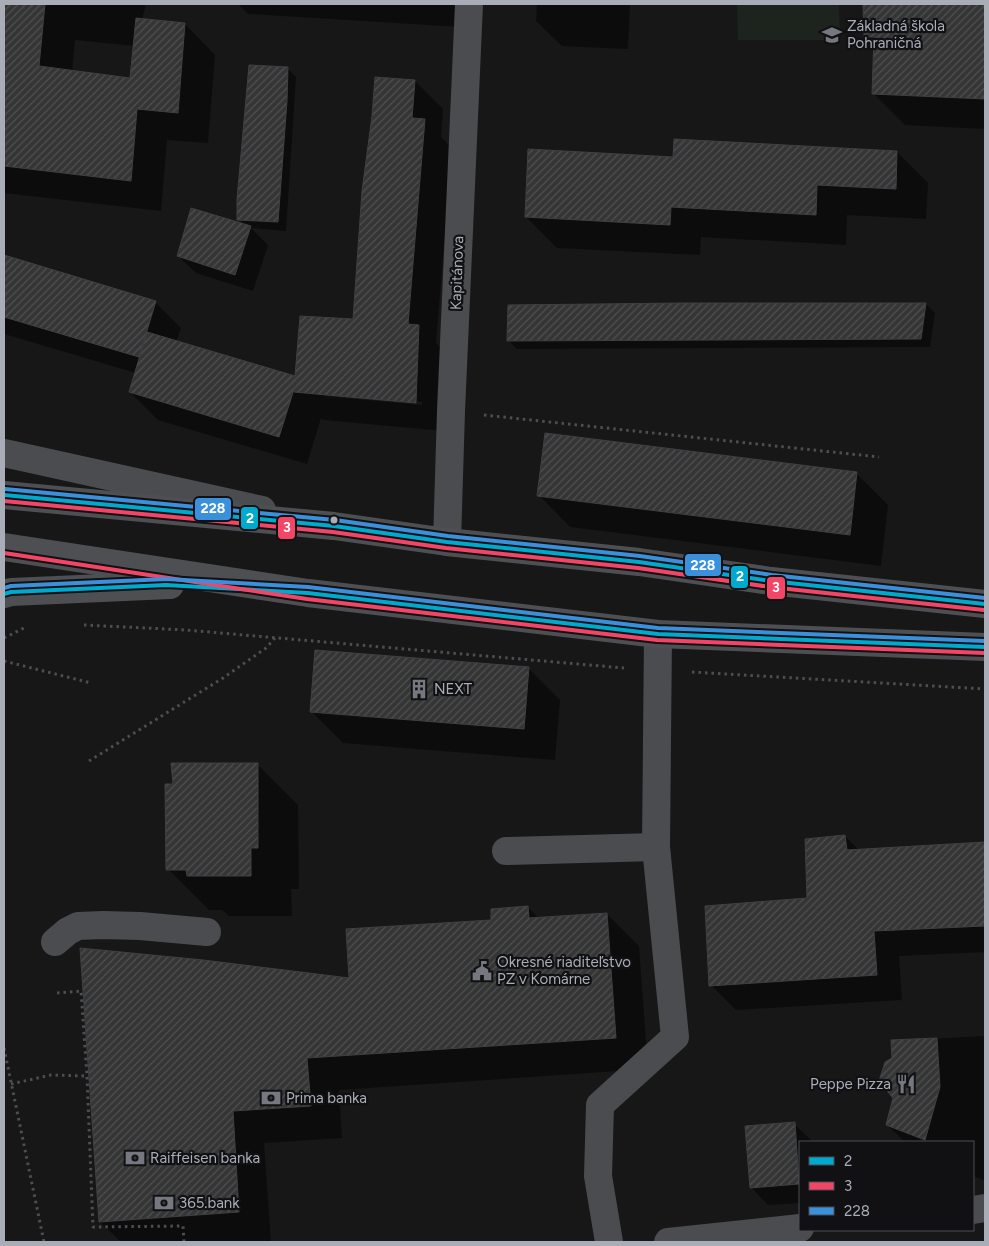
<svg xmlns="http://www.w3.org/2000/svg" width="989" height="1246" font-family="Figtree,sans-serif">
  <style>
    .green { fill: #1d241e }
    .shadow { fill: #0007; fill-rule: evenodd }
    .building { fill: url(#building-hatch); stroke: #3f4043 }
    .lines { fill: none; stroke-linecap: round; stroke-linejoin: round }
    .path { stroke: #4d4e52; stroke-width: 3; stroke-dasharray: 2.5 4; stroke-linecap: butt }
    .minor { stroke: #4b4c50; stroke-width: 28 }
    .major { stroke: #4d4f52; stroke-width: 28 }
    .bus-1-casing { stroke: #111113; stroke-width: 8 }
    .bus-2-casing { stroke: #111113; stroke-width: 8 }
    .bus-3-casing { stroke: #111113; stroke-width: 8 }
    .bus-1 { stroke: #00a9ce; stroke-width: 4 }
    .bus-2 { stroke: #f34667; stroke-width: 4 }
    .bus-3 { stroke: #3a90db; stroke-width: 4 }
    .bus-dot { fill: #a8adb8; stroke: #111113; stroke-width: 2 }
    .labels { text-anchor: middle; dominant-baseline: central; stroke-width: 4.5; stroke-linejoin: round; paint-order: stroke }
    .poi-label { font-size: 15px; fill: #a8adb8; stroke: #111113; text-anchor: start }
    .street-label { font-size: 15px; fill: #a8adb8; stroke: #111113 }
    .line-badge { stroke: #111113; stroke-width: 2 }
    .badge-label { font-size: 14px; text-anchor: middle; font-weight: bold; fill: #fff }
  </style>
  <defs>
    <pattern id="building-hatch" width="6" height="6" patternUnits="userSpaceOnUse" patternTransform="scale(1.25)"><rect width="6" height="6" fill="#353536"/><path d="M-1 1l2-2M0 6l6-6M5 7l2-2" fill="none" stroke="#4f5051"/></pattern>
  </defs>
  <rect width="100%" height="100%" fill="#171717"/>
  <path class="green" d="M737,4h102l1,36h-102z"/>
  <g class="shadow">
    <path d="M4,4h142l-4,16 43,4 30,31 -7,88 -41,-3 -6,71 -157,-18zM75,40l60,6 -4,34 -59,-8z"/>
    <path d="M238,4h223l-1,23 -212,-13z"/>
    <path d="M537,4h93l-2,45 -66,-3 -26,-25z"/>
    <path d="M865,4h120v125l-80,-4 -32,-32 2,-47 -10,-9z"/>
    <path d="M288,69l8,8 -10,154 -35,-3 17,17 -15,46 -57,-18 -18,-17 67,-30 -6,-7z"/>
    <path d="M415,81l28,28 -2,28 11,11 -16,195 11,11 -4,77 -119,-11 -3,-2 -14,46 -149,-44 -28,-28 6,-19 -132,-39v-77l151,45 26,26 -5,14 120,35 58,-56zM324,394l98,8v3l-98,-9z"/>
    <path d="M897,152l31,31 -2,36 -79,-4 -1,30 -145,-8 -1,18 -143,-7 -31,-31 148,-59z"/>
    <path d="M682,304h244l9,9 -5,34 -413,2 -9,-9z"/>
    <path d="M856,473l32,32 -7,61 -311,-39 -31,-32z"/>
    <path d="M528,668l32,32 -5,60 -212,-17 -32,-32z"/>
    <path d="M257,764l41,41 1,84h-8l1,27h-63l-7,-6h-13l-41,-41z"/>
    <path d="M845,836l15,15 125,-7v108l-86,4 3,44 -166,10 -25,-25 97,-86z"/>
    <path d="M528,907l11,12 68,-5 32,32 9,123 -309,21 3,48 -78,5 7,99h-150l-21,-20 251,-243z"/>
    <path d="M985,1036v144h-2l-10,-4v-34h-68l-18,-17 8,-27 -3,-57z"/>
    <path d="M794,1124l18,17v1h-12v61l-32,2 -17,-18z"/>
  </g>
  <g class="building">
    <path d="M4,4h41l-6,62 91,12 6,-60 49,5 -7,90 -41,-4 -6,72 -127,-15z"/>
    <path d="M863,4h122v95l-113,-5 2,-57h-10z"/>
    <path d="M249,65l39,2 -1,34 -9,121 -41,-2v-21z"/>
    <path d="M375,77l40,3 -3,38 13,1 -17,205 11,1 -3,78 -122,-11 1,-6 -16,51 -150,-45 18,-60 148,44 5,-60 53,3 9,-128 10,-75z"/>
    <path d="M674,139l223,12 -1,38 -79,-4 -1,30 -145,-8 -1,18 -145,-8 3,-68 145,8z"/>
    <path d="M191,208l60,18 -16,49 -58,-19z"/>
    <path d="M4,255l152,46 -17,56 -135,-40z"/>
    <path d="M682,303h244l-5,36 -414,2 1,-36z"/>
    <path d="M545,433l312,39 -7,63 -313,-39z"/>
    <path d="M315,650l214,17 -5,62 -214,-17z"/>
    <path d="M171,763h87v85h-7v28h-64l-1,-6h-20l-1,-86h8z"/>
    <path d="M845,835l2,15 138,-8v84l-111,5 3,44 -168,11 -4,-80 102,-8 -2,-59z"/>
    <path d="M528,906l1,12 78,-5 9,125 -309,20 4,48 -78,5 6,101 -140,10 -19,-274 123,12 146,18 -3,-49 145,-9v-11z"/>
    <path d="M937,1038l3,49 -15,53 -39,-15 7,-27 -14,-17 6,-19 7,-4 -1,-18z"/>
    <path d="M795,1122l4,62 -49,4 -5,-62z"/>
  </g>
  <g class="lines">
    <g class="path">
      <path d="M484,415l395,42"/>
      <path d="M84,625l102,5 438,38"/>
      <path d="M4,638l22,-11"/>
      <path d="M4,661l87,22"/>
      <path d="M692,672l293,17"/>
      <path d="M89,761l134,-83 43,-30 9,-10"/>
      <path d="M57,993l24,-2 6,85"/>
      <path d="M4,1048l40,194"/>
      <path d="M11,1084l40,-9 36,1 6,151 90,-1 1,16"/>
    </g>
    <g class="minor">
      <path d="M4,453l258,57"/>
      <path d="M447,542l4,-131 18,-407"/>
      <path d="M506,851l150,-4"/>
      <path d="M55,942l13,-11 10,-5 25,-1 37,1 67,6"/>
      <path d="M973,1210l12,-2"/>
      <path d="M609,1242l-11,-66 2,-71 75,-68 -19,-190 2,-213"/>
      <path d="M668,1242l132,-14"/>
    </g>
    <g class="major">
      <path d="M4,495l330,31 113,16 192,20 132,19 214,23"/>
      <path d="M4,547l304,46 350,41 327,13"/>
      <path d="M4,594l7,-2 159,-7"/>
    </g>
    <defs>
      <g id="bus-1">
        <path d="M4,495l330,31 113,16 192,20 132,19 214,23"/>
        <path d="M4,594l7,-2 155,-7 142,8 350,41 327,13"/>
      </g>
      <g id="bus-2">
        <path d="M4,501l329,31 113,16 192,20 132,19 214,23"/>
        <path d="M4,553l303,46 350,41 328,13"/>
      </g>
      <g id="bus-3">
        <path d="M5,489l330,31 113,16 192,20 132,19 213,23"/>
        <path d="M4,588l7,-2 155,-7 142,8 350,41 327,13"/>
      </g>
    </defs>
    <use href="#bus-1" class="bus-1-casing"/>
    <use href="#bus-2" class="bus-2-casing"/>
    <use href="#bus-3" class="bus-3-casing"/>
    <use href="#bus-1" class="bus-1"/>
    <use href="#bus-2" class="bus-2"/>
    <use href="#bus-3" class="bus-3"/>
  </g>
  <defs>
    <symbol id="school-bare" viewBox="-9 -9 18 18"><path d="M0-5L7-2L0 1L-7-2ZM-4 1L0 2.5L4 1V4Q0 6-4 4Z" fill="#757880" stroke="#111113" stroke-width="2.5" paint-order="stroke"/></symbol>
    <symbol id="building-bare" viewBox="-9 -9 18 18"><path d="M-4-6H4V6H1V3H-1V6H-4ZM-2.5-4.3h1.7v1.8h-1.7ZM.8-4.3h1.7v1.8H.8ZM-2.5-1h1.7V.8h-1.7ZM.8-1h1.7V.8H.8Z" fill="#757880" stroke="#111113" stroke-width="2.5" paint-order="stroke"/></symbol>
    <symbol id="civic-bare" viewBox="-9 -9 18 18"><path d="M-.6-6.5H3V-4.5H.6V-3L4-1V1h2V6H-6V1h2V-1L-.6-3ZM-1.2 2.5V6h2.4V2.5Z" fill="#757880" stroke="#111113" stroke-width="2.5" paint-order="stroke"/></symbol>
    <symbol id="restaurant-bare" viewBox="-9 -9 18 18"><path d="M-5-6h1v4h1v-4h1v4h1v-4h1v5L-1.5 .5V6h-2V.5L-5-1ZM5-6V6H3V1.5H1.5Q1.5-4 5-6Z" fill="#757880" stroke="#111113" stroke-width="2.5" paint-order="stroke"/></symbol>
    <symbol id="bank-bare" viewBox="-9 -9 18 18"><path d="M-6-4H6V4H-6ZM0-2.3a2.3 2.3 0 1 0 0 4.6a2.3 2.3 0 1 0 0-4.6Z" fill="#757880" stroke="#111113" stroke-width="2.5" paint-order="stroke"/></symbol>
  </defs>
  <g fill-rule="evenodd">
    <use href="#school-bare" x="818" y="21" width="28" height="28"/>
    <use href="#building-bare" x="405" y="675" width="28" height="28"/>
    <use href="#civic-bare" x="468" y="957" width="28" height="28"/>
    <use href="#restaurant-bare" x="892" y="1070" width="28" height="28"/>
    <use href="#bank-bare" x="257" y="1084" width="28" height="28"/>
    <use href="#bank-bare" x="121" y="1144" width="28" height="28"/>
    <use href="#bank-bare" x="150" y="1189" width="28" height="28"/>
  </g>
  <circle class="bus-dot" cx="334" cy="520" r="4.5"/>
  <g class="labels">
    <g class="poi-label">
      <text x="847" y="26">Základná škola<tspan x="847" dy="17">Pohraničná</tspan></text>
      <text x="434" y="689">NEXT</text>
      <text x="497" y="962">Okresné riaditeľstvo<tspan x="497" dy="17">PZ v Komárne</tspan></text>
      <text x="891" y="1084" text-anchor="end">Peppe Pizza</text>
      <text x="286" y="1098">Prima banka</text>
      <text x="150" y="1158">Raiffeisen banka</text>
      <text x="179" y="1203">365.bank</text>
    </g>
    <g class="street-label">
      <text transform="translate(457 273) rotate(-88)">Kapitánova</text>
    </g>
  </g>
  <g class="line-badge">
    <rect x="194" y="497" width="38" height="24" rx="5" fill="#3a90db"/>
    <rect x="240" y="506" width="19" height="24" rx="5" fill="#00a9ce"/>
    <rect x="277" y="516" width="19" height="24" rx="5" fill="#f34667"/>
    <rect x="684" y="553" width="38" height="24" rx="5" fill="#3a90db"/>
    <rect x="730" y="565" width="19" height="24" rx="5" fill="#00a9ce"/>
    <rect x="766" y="576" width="20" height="24" rx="5" fill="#f34667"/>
  </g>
  <g class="badge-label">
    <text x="213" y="513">228</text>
    <text x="250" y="523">2</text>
    <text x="287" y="532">3</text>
    <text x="703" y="570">228</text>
    <text x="740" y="581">2</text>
    <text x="776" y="592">3</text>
  </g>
  <rect width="989" height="1246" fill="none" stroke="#a8adb8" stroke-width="10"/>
  <rect x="799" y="1141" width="175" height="90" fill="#111113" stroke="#4d4f55"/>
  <rect x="809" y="1157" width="25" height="8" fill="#00a9ce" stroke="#4d4f55"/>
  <text x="844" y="1166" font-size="15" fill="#a8adb8">2</text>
  <rect x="809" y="1182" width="25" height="8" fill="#f34667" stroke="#4d4f55"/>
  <text x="844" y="1191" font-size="15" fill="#a8adb8">3</text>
  <rect x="809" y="1207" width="25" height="8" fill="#3a90db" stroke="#4d4f55"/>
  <text x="844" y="1216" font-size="15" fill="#a8adb8">228</text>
</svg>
